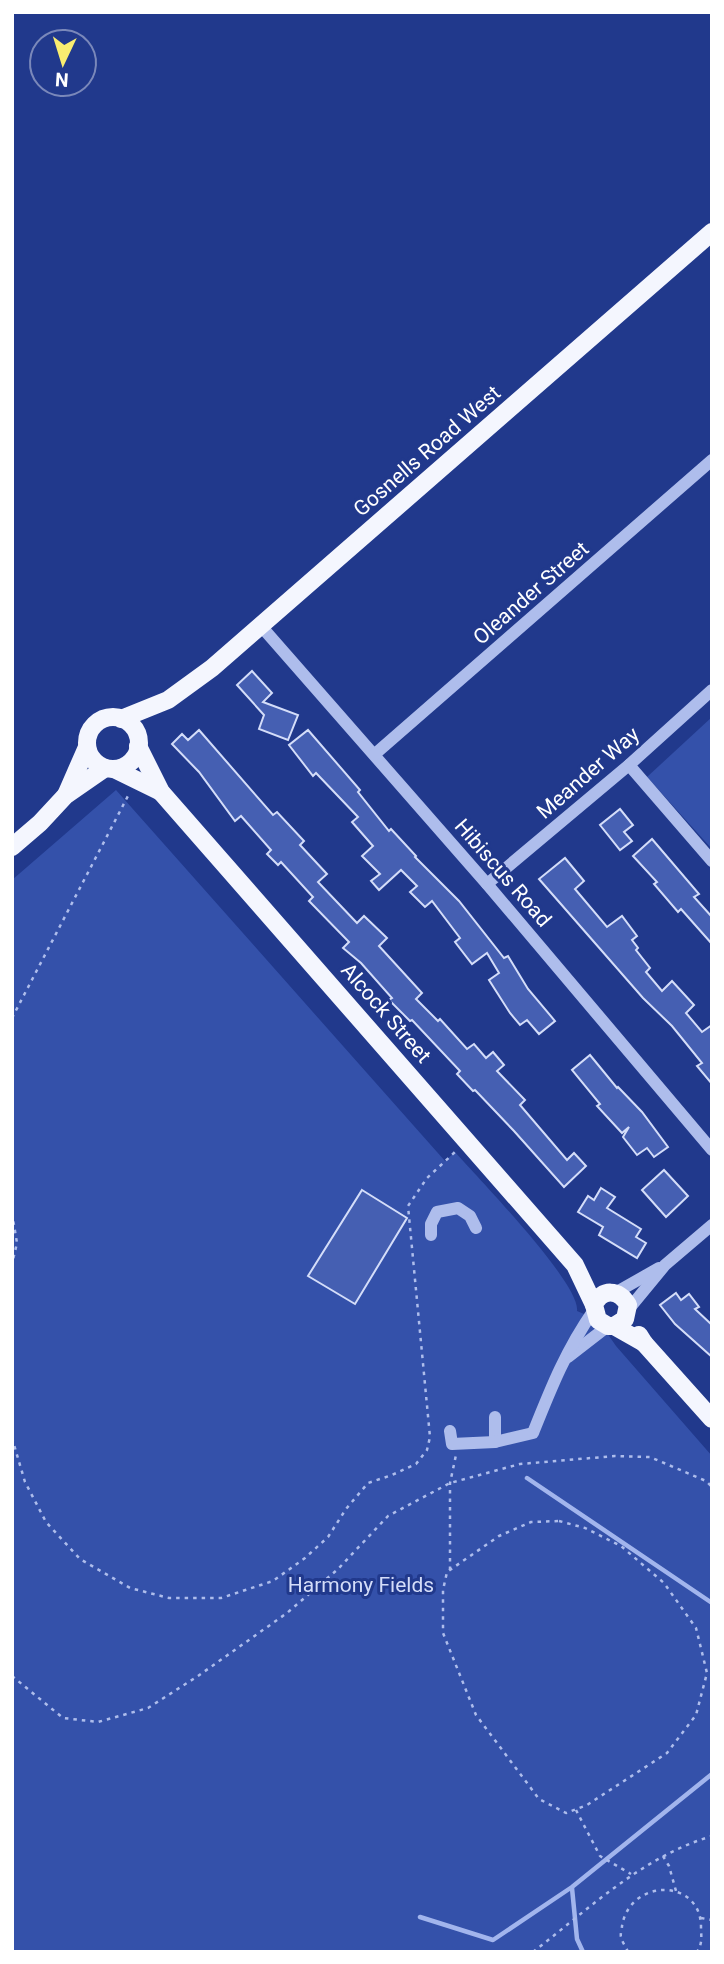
<svg xmlns="http://www.w3.org/2000/svg" width="724" height="1964" font-family="Roboto,sans-serif">
  <style>
    .green { fill: #3451aa }
    .lines { fill: none; stroke-linecap: round; stroke-linejoin: round }
    .stream { stroke: #a2b5ed; stroke-width: 4.5 }
    .building { fill: #455fb2; stroke: #d4ddf9; stroke-width: 2 }
    .path { stroke: #aebdec; stroke-width: 2.5; stroke-dasharray: 3.5 5; stroke-linecap: butt }
    .minor { stroke: #aebdec; stroke-width: 12 }
    .major { stroke: #f4f6fe; stroke-width: 18 }
    .labels { text-anchor: middle; dominant-baseline: central; stroke-width: 6; stroke-linejoin: round; paint-order: stroke }
    .street-label { font-size: 21px; fill: #fff; stroke: #21398c }
    .park-label { font-size: 21px; fill: #d4ddf9; stroke: #21398c }
  </style>
  <rect width="100%" height="100%" fill="#21398c"/>
  <g class="green">
    <path d="M712,717v132l-65,-72z"/>
    <path d="M116,790l329,371 10,-9c23,26 126,132 122,159l21,9 18,26 96,110v496h-700v-1072z"/>
  </g>
  <g class="lines">
    <g class="stream">
      <path d="M527,1478l185,125"/>
      <path d="M572,1888l5,51 6,13"/>
      <path d="M420,1917l73,23 79,-53 140,-113"/>
    </g>
  </g>
  <g class="building">
    <path d="M252,671l20,22 -9,9 35,13 -10,25 -29,-11 5,-14 -27,-30z"/>
    <path d="M199,730l74,85 4,-3 27,29 -4,4 27,29 -9,8 39,41 7,-7 23,22 -8,8 43,47 -6,6 22,22 2,-2 27,30 7,-5 12,14 7,-6 11,13 -7,6 28,29 -5,5 47,55 7,-7 12,13 -22,21 -50,-56 -39,-41 -2,1 -16,-17 3,-3 -48,-51 -2,1 -21,-21 3,-2 -31,-35 -18,-15 6,-6 -40,-41 4,-4 -32,-35 -3,3 -11,-11 4,-4 -30,-34 -6,5 -36,-49 -27,-28 10,-10 6,6z"/>
    <path d="M308,730l52,60 -2,2 31,39 2,-2 25,27 -1,1 44,44 45,57 4,-2 20,33 27,32 -16,13 -12,-14 -7,5 -10,-12 -21,-33 10,-7 -12,-20 -15,11 -17,-22 5,-4 -28,-37 -7,6 -15,-15 7,-6 -16,-16 -22,20 -8,-9 9,-7 -18,-18 11,-10 -21,-24 6,-5 -42,-44 -3,3 -24,-31z"/>
    <path d="M620,809l13,16 -9,7 8,9 -12,9 -20,-25z"/>
    <path d="M652,839l47,55 -5,3 18,20v27l-31,-35 -3,3 -24,-28 3,-2 -24,-26z"/>
    <path d="M565,858l19,23 -9,8 32,38 15,-11 15,20 -5,4 6,8 -2,2 14,18 -4,4 16,19 10,-10 22,24 -8,8 16,19 10,-7v59l-15,-18 5,-3 -30,-37 -29,-28 -104,-119z"/>
    <path d="M590,1055l27,33 1,-1 24,25 26,35 -14,10 -7,-9 -10,7 -14,-18 6,-10 -7,6 -25,-27 3,-2 -28,-34z"/>
    <path d="M664,1170l24,26 -22,21 -24,-27z"/>
    <path d="M601,1188l14,9 -8,11 34,21 -5,8 10,6 -9,15 -38,-23 4,-8 -25,-15 10,-16 6,4z"/>
    <path d="M362,1190l45,28 -52,86 -47,-28z"/>
    <path d="M676,1293l5,7 8,-6 10,13 -4,2 17,16v32l-37,-33 -15,-19z"/>
  </g>
  <g class="lines">
    <g class="path">
      <path d="M12,1018l117,-224"/>
      <path d="M12,1213l5,30 -5,21"/>
      <path d="M12,1438l13,44 21,40 34,37 50,29 39,10h52l52,-17 32,-23 23,-21 18,-28 22,-26 24,-8 24,-11 11,-14 3,-13 -22,-231 19,-28 28,-26"/>
      <path d="M559,1521l26,7 36,18 43,37 32,45 11,45 -11,42 -29,38 -80,52 -21,8 -27,-14 -63,-84 -33,-82v-43l4,-18 52,-36 32,-14z"/>
      <path d="M450,1570v-87l6,-28"/>
      <path d="M12,1676l51,42 35,4 50,-14 50,-32 89,-63 51,-44 50,-53 62,-33 70,-19 95,-8 35,1 56,24 6,6"/>
      <path d="M576,1810l24,46 31,18"/>
      <path d="M663,1856l6,10 7,25"/>
      <path d="M701,1918l11,2"/>
      <path d="M533,1952c57,-44 109,-95 179,-116"/>
      <path d="M628,1952c-2,-5 -6,-10 -7,-15 -1,-2 1,-8 1,-11 8,-48 78,-48 79,0 0,10 2,17 -4,26"/>
    </g>
    <g class="minor">
      <path d="M261,626l226,258 225,266"/>
      <path d="M375,754l337,-294"/>
      <path d="M629,765l83,96"/>
      <path d="M487,884l142,-119 83,-75"/>
      <path d="M431,1235v-11l6,-12 21,-4 12,8 6,12"/>
      <path d="M615,1293l44,-25"/>
      <path d="M628,1310l37,-45 47,-40"/>
      <path d="M568,1357l40,-31"/>
      <path d="M495,1417v25"/>
      <path d="M450,1431l2,13 43,-2 38,-9c18,-45 33,-83 61,-123"/>
    </g>
    <g class="major">
      <circle cx="113" cy="743" r="26"/>
      <path d="M121,719l47,-19 44,-32 500,-436"/>
      <path d="M138,746l23,46 414,473 19,40"/>
      <path d="M114,769l47,23"/>
      <path d="M66,795l21,-48"/>
      <path d="M12,847l28,-24 26,-28 39,-27"/>
      <path d="M614,1326l11,-7 3,-14c-9,-16 -26,-17 -34,0l4,15 10,6h6l30,17"/>
      <path d="M639,1335l5,8 68,76"/>
    </g>
  </g>
  <g class="labels">
    <g class="street-label">
      <text transform="translate(427 451) rotate(-41)">Gosnells Road West</text>
      <text transform="translate(531 593) rotate(-41)">Oleander Street</text>
      <text transform="translate(588 773) rotate(-41)">Meander Way</text>
      <text transform="translate(503 873) rotate(49)">Hibiscus Road</text>
      <text transform="translate(386 1013) rotate(49)">Alcock Street</text>
    </g>
    <g class="park-label">
      <text x="361" y="1585">Harmony Fields</text>
    </g>
  </g>
  <rect width="724" height="1964" fill="none" stroke="#ffffff" stroke-width="28"/>
  <g transform="translate(63 63) rotate(184)"><circle r="33" fill="#21398c" stroke="#7a88ba" stroke-width="2"/>
  <path d="M0-5L12 26L0 18L-12 26Z" fill="#f9ed70"/>
  <text y="-10" font-size="19" font-weight="bold" text-anchor="middle" fill="#ffffff">N</text>
  </g>
</svg>
